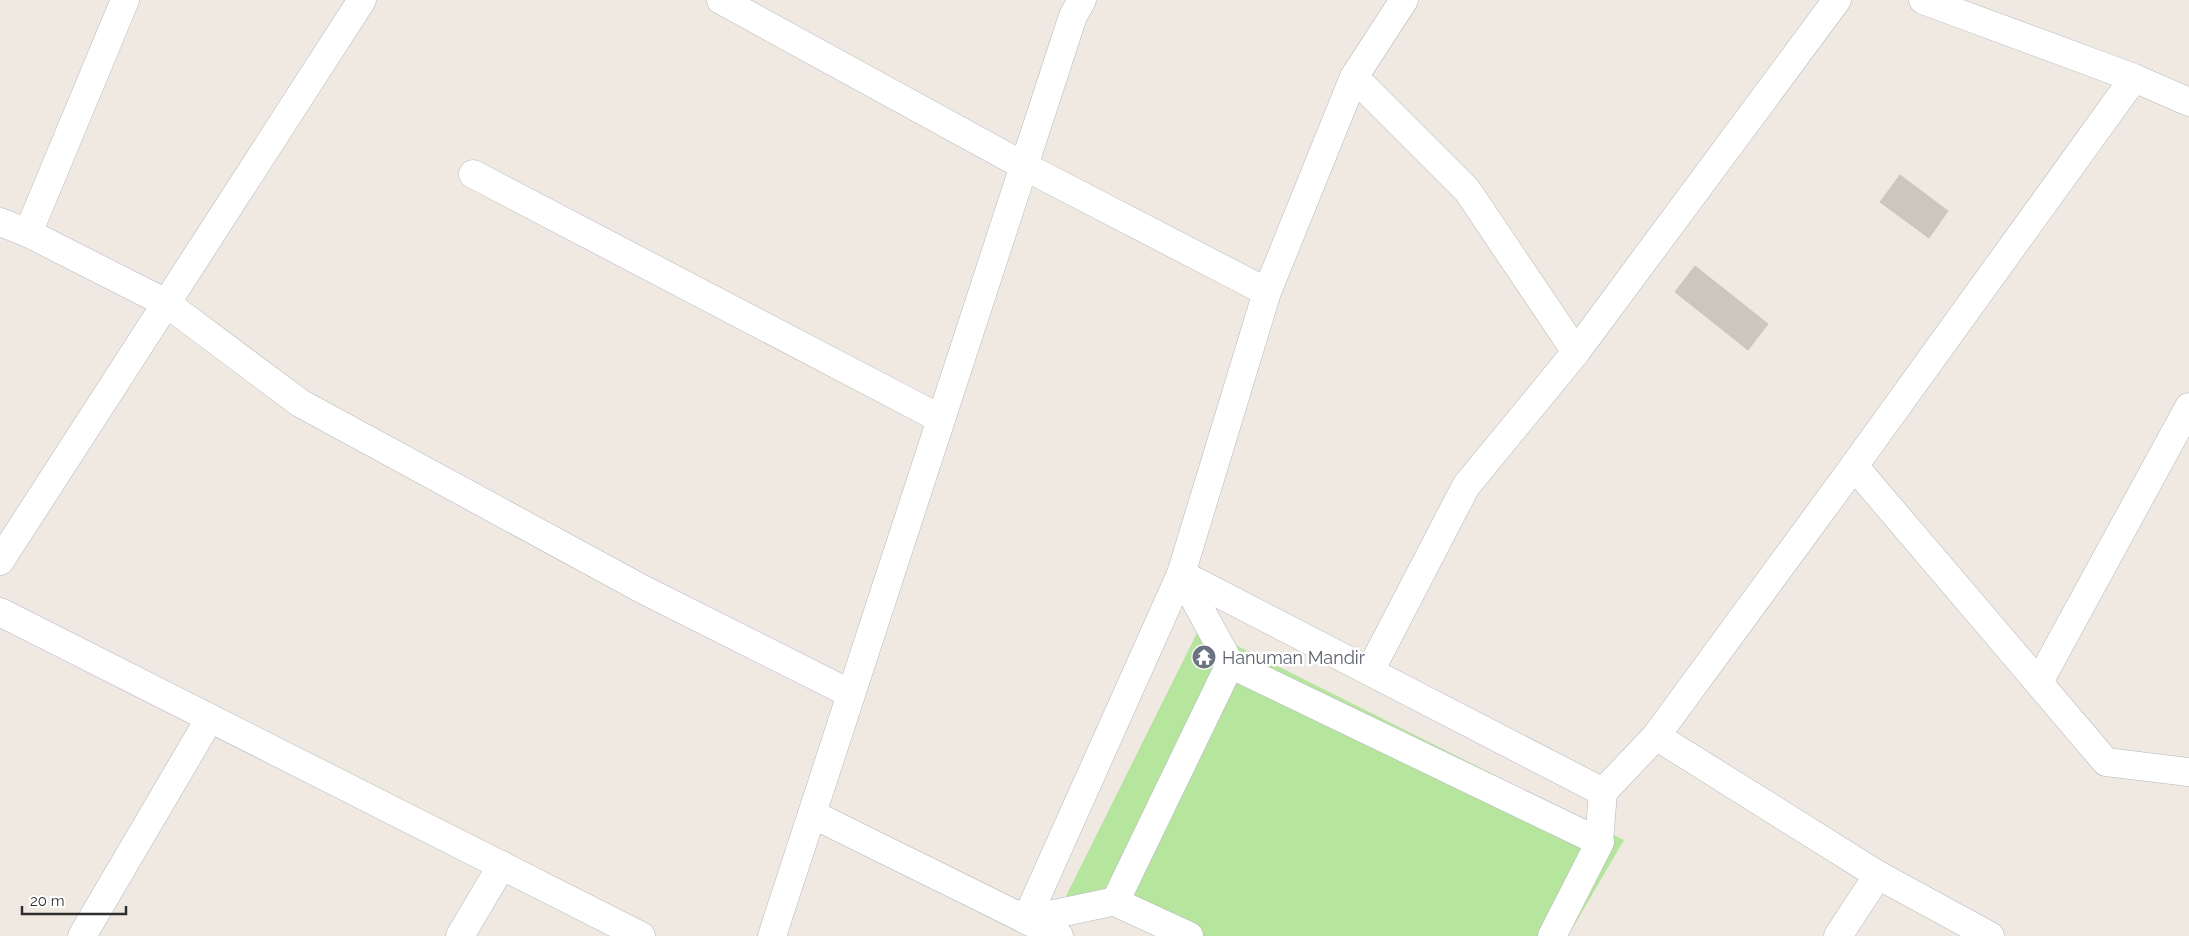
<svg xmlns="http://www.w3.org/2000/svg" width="2189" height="936" font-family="Raleway,sans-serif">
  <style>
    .green { fill: #b6e59e }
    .building { fill: #cbc7bf; stroke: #cbc5ba }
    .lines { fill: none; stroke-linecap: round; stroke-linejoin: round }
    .pedestrian-casing { stroke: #b4b7c1; stroke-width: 29 }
    .minor-casing { stroke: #b4b7c1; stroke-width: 29 }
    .tertiary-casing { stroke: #b4b7c1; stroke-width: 29 }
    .pedestrian { stroke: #fff; stroke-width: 28 }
    .minor { stroke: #fff; stroke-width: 28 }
    .tertiary { stroke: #fff; stroke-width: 28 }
    .labels { text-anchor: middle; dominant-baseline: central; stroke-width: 5; stroke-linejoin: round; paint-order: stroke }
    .worship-label { font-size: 18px; fill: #5b616d; stroke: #fff; text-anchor: start }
  </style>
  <rect width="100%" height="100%" fill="#efe9e1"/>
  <path class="green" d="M1200,627l424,213 -56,96h-412l-90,-40z"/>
  <g class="building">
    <path d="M1900,175l48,36 -19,27 -49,-36z"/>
    <path d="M1695,266l73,58 -20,26 -73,-58z"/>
  </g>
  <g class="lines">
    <defs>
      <g id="pedestrian">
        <path d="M1181,574l49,90"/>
        <path d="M1599,842l4,-50"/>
        <path d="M1026,920l90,-19"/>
        <path d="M1189,936l-74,-34 115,-238 370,178 -48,94"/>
      </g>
      <g id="minor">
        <path d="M125,0l-97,233 138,70 134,100 342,186 209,105"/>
        <path d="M721,0l303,166 243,126"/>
        <path d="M1404,0l-50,77 113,113 109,162"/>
        <path d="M473,174l468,245"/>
        <path d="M0,222l28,11"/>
        <path d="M1854,466l280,-388"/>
        <path d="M0,561l362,-561"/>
        <path d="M1181,574l86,-282 87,-215"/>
        <path d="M1370,671l96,-185 110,-134 261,-352"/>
        <path d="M2039,682l150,-275"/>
        <path d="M1656,736l198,-270 252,296 83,10"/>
        <path d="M812,814l247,122"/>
        <path d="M1878,875l112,61"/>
        <path d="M1026,920l155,-346 422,218 53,-56 222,139 -40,61"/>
        <path d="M82,936l128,-218"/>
        <path d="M460,936l42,-71"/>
      </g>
      <g id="tertiary">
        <path d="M1923,0l211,78 55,24"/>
        <path d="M0,612l641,324"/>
        <path d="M772,936l301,-920 9,-16"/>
      </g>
    </defs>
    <use href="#pedestrian" class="pedestrian-casing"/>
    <use href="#minor" class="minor-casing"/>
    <use href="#tertiary" class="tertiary-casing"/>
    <use href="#pedestrian" class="pedestrian"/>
    <use href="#minor" class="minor"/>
    <use href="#tertiary" class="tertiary"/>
  </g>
  <defs>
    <symbol id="temple-disc" viewBox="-11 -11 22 22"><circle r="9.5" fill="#6b7280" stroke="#fff"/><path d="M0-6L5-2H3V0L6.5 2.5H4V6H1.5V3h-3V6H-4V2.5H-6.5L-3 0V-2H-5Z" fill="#fff"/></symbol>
  </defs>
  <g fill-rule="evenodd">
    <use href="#temple-disc" x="1190" y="643" width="28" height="28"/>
  </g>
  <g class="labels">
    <g class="worship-label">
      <text x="1222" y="657">Hanuman Mandir</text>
    </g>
  </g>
  <path d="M22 906v8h104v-8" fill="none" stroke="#2e2e2e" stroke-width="2.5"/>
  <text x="30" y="906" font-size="15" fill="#2e2e2e" stroke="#ffffff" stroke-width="4" paint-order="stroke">20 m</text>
</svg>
